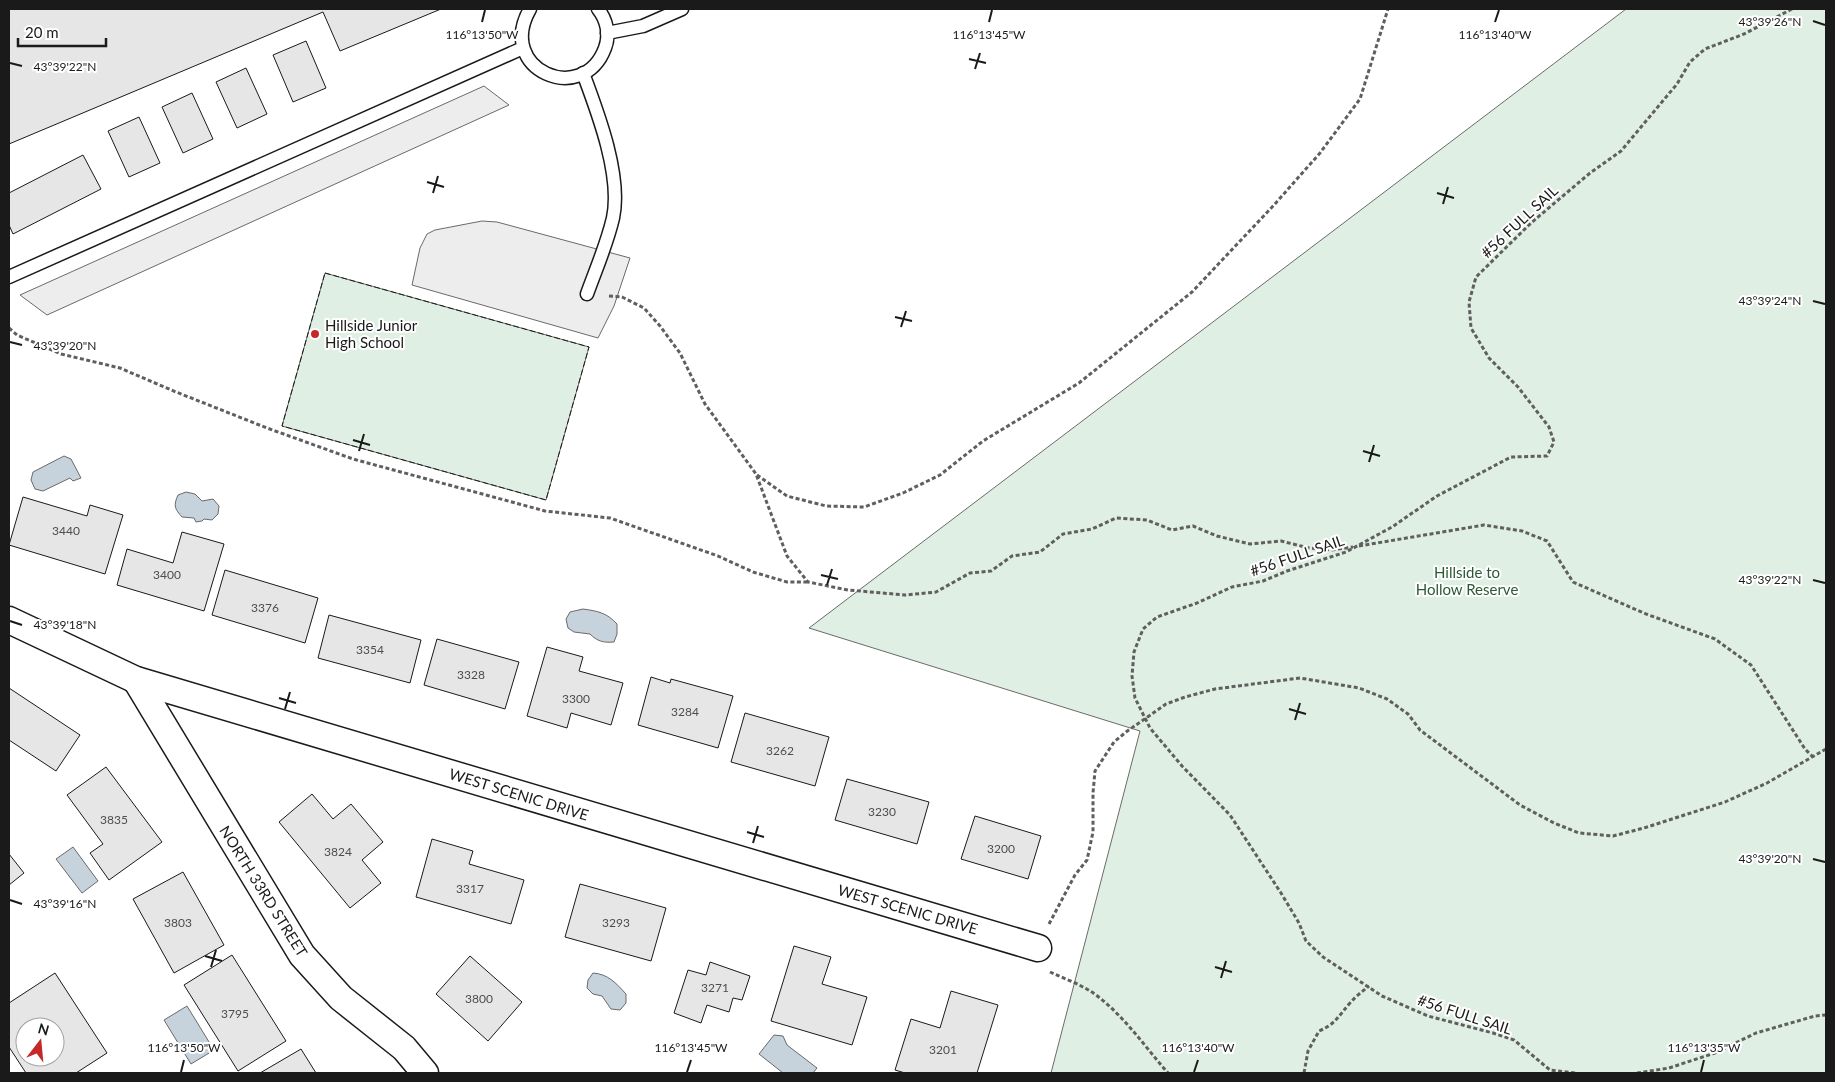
<svg xmlns="http://www.w3.org/2000/svg" width="1835" height="1082" font-family="Lato,sans-serif">
  <style>
    .green { fill: #e0efe3; stroke: #6a6a6a }
    .parking { fill: #ededed; stroke: #6a6a6a }
    .water { fill: #c6d2dc; stroke: #6a6a6a }
    .building { fill: #e6e6e6; stroke: #1a1a1a; fill-rule: evenodd }
    .lines { fill: none; stroke-linecap: round; stroke-linejoin: round }
    .lane-casing { stroke: #1a1a1a; stroke-width: 15 }
    .street-casing { stroke: #1a1a1a; stroke-width: 29 }
    .path { stroke: #5f5f5f; stroke-width: 3; stroke-dasharray: 4 2.5; stroke-linecap: butt }
    .lane { stroke: #fff; stroke-width: 12 }
    .street { stroke: #fff; stroke-width: 26 }
    .fence { stroke: #1a1a1a; stroke-width: 1; stroke-dasharray: 6 2.5; stroke-linecap: butt }
    .ticks { fill: none; stroke: #1a1a1a; stroke-width: 2 }
    .poi-dot { fill: #c62828; stroke: #fff; stroke-width: 2 }
    .labels { text-anchor: middle; dominant-baseline: central; stroke-width: 4; stroke-linejoin: round; paint-order: stroke }
    .number-label { font-size: 12px; fill: #4d4d4d }
    .street-label { font-size: 15px; fill: #1a1a1a; stroke: #fff }
    .poi-label { font-size: 15px; fill: #1a1a1a; stroke: #fff; text-anchor: start }
    .park-label { font-size: 15px; fill: #2b5a34; stroke: #fff }
    .ticks-label { font-size: 12px; text-anchor: middle; fill: #1a1a1a; stroke: #fff; stroke-width: 4; stroke-linejoin: round; paint-order: stroke }
  </style>
  <rect width="100%" height="100%" fill="#fff"/>
  <g class="green">
    <path d="M1626,9h200v1064h-775l89,-342 -331,-103z"/>
    <path d="M325,273l264,74 -43,153 -264,-74z"/>
  </g>
  <g class="parking">
    <path d="M484,86l25,19 -462,210 -27,-20z"/>
    <path d="M482,221l15,1 133,36 -16,48 -16,32 -186,-53 8,-37 7,-14 8,-4z"/>
  </g>
  <g class="water">
    <path d="M64,456l7,3 10,19 -8,3 -3,-3 -27,13 -8,-2 -4,-9 2,-8z"/>
    <path d="M186,492l9,2 7,7 11,-2 6,7 -1,8 -6,6 -8,-1 -2,2 -6,1 -2,-4 -12,-1c-7,-8 -9,-11 -4,-22z"/>
    <path d="M583,609c15,2 24,4 34,15v10l-3,8c-11,1 -17,-1 -24,-8l-16,-2 -6,-4 -2,-9 4,-7z"/>
    <path d="M73,847l25,34 -16,12 -26,-34z"/>
    <path d="M593,973c15,1 23,10 33,21v9l-6,7 -9,-1 -9,-13 -9,-2 -6,-6 1,-8z"/>
    <path d="M187,1006l27,44 -23,14 -27,-44z"/>
    <path d="M774,1035l9,1 4,9 30,23 -4,5h-30l-24,-19z"/>
  </g>
  <g class="building">
    <path d="M9,9h432l-101,42 -17,-39 -314,132z"/>
    <path d="M306,41l20,47 -33,14 -20,-47z"/>
    <path d="M246,68l21,46 -30,14 -21,-46z"/>
    <path d="M192,93l21,46 -30,14 -21,-46z"/>
    <path d="M139,117l21,46 -31,14 -21,-46z"/>
    <path d="M83,155l18,34 -88,45 -4,-9v-32z"/>
    <path d="M23,497l64,19 3,-11 33,10 -18,59 -96,-29z"/>
    <path d="M182,532l42,12 -20,67 -87,-26 10,-36 46,14z"/>
    <path d="M225,570l93,28 -13,45 -93,-28z"/>
    <path d="M329,615l92,25 -11,43 -92,-25z"/>
    <path d="M437,639l82,23 -14,47 -81,-24z"/>
    <path d="M547,647l36,10 -4,14 44,12 -12,42 -40,-12 -4,15 -40,-12z"/>
    <path d="M651,677l19,6 1,-4 62,17 -15,52 -80,-23z"/>
    <path d="M9,688l71,47 -24,36 -47,-31z"/>
    <path d="M745,713l84,24 -14,49 -84,-24z"/>
    <path d="M106,767l56,75 -53,38 -19,-27 13,-9 -36,-49z"/>
    <path d="M847,779l82,23 -12,42 -82,-24z"/>
    <path d="M312,794l21,25 18,-15 32,38 -21,18 19,23 -31,25 -71,-86z"/>
    <path d="M975,816l66,20 -13,43 -67,-20z"/>
    <path d="M432,839l41,12 -4,13 55,16 -13,44 -95,-27z"/>
    <path d="M9,854l15,19 -15,12z"/>
    <path d="M183,872l41,73 -50,28 -41,-74z"/>
    <path d="M580,884l86,24 -15,53 -86,-24z"/>
    <path d="M794,946l37,11 -9,27 45,13 -15,48 -81,-24z"/>
    <path d="M232,955l54,86 -48,30 -54,-86z"/>
    <path d="M470,956l52,46 -34,39 -52,-47z"/>
    <path d="M710,962l40,14 -8,24 -9,-2 -4,14 -22,-7 -6,18 -27,-10 14,-43 18,5z"/>
    <path d="M55,973l52,80 -31,20h-50l-17,-26v-44zM25,1027h30v30h-30z"/>
    <path d="M951,991l47,14 -21,68h-72l-10,-3 16,-51 29,9z"/>
    <path d="M301,1049l15,24h-56z"/>
  </g>
  <g class="lines">
    <defs>
      <g id="lane">
        <path d="M530,9c-35,61 53,98 75,39 5,-13 2,-28 -7,-39"/>
        <path d="M607,33l36,-7 39,-17"/>
        <path d="M583,73c15,40 39,103 30,145 -6,26 -17,51 -26,76"/>
        <path d="M9,277l514,-229"/>
      </g>
      <g id="street">
        <path d="M9,620l127,60 902,268"/>
        <path d="M136,680l166,275 39,43 63,50 21,25"/>
      </g>
    </defs>
    <use href="#lane" class="lane-casing"/>
    <use href="#street" class="street-casing"/>
    <g class="path">
      <path d="M609,296l13,1 22,11 16,18 20,27 25,51 51,70 31,82 21,26 40,8 57,5 31,-3 34,-19 21,-2 21,-15 28,-4 23,-18 29,-5 24,-11 31,2 25,10 21,-4 24,10 33,8 31,-3 28,7 22,2 22,-3"/>
      <path d="M9,328l8,7 44,19 59,14 56,24 91,36 86,31 192,52 65,7 108,38 35,16 34,10h21"/>
      <path d="M757,475l30,21 39,10 38,1 39,-14 37,-18 43,-34 96,-58 113,-91 82,-87 46,-52 40,-54 28,-90"/>
      <path d="M1359,546l125,-21 38,6 25,10 26,41 73,32 69,25 36,26 54,84 8,8"/>
      <path d="M1049,924l26,-49 12,-15 6,-28v-39l2,-22 19,-29 12,-10 40,-28 19,-7 30,-8 85,-11 59,10 28,11 21,15 12,16 100,75 34,18 25,10 34,3 31,-8 81,-26 42,-19 59,-34"/>
      <path d="M1050,972c17,8 36,14 51,27 26,21 45,49 67,74"/>
      <path d="M1304,1073l4,-22 11,-20c17,-7 20,-16 32,-29 5,-6 12,-11 18,-16"/>
      <path d="M1575,1073l-25,-3 -36,-30 -21,-7 -65,-17 -46,-20 -59,-39 -17,-16 -7,-18 -18,-30 -51,-78 -48,-49 -32,-38 -15,-30 -3,-22 2,-24 9,-23 14,-12 40,-14 35,-16 31,-6 24,-10 59,-19 46,-25 45,-31 74,-39 36,-1 7,-14 -5,-15 -31,-40 -29,-29 -18,-30 -2,-26 7,-25 55,-54 59,-50 31,-22 56,-67 13,-22 15,-13 39,-15 48,-25"/>
      <path d="M1637,1073l32,-5 46,-15 41,-20 59,-17 11,-1"/>
    </g>
    <use href="#lane" class="lane"/>
    <use href="#street" class="street"/>
    <path class="fence" d="M325,273l264,74 -43,153 -264,-74z"/>
  </g>
  <path class="ticks" d="M1813,21l12,4M482,22l3,-12M989,22l3,-12M1495,22l4,-12M969,59l17,4M10,63l12,3M975,69l5,-16M427,182l17,5M433,193l5,-17M1437,193l17,5M1443,204l5,-17M1813,301l12,3M895,317l17,4M901,327l5,-16M10,342l12,3M353,440l17,5M359,451l5,-17M1363,451l17,5M1369,462l5,-17M821,575l17,4M1813,580l12,3M827,585l5,-16M10,621l12,4M279,698l17,5M285,709l5,-17M1289,709l17,5M1295,720l5,-17M747,832l17,5M753,843l5,-17M1813,859l12,3M10,900l12,4M205,956l17,5M211,967l5,-17M1215,967l17,5M1221,978l5,-17M181,1072l3,-12M687,1072l4,-12M1194,1072l4,-12M1701,1072l3,-12"/>
  <circle class="poi-dot" cx="315" cy="334" r="5"/>
  <g class="labels">
    <g class="number-label">
      <text x="66" y="530">3440</text>
      <text x="167" y="574">3400</text>
      <text x="265" y="607">3376</text>
      <text x="370" y="649">3354</text>
      <text x="471" y="674">3328</text>
      <text x="576" y="698">3300</text>
      <text x="685" y="711">3284</text>
      <text x="780" y="750">3262</text>
      <text x="882" y="811">3230</text>
      <text x="114" y="819">3835</text>
      <text x="1001" y="848">3200</text>
      <text x="338" y="851">3824</text>
      <text x="470" y="888">3317</text>
      <text x="178" y="922">3803</text>
      <text x="616" y="922">3293</text>
      <text x="715" y="987">3271</text>
      <text x="479" y="998">3800</text>
      <text x="235" y="1013">3795</text>
      <text x="943" y="1049">3201</text>
    </g>
    <g class="street-label">
      <text transform="translate(1519 221) rotate(-43)">#56 FULL SAIL</text>
      <text transform="translate(1297 555) rotate(-19)">#56 FULL SAIL</text>
      <text transform="translate(519 794) rotate(17)">WEST SCENIC DRIVE</text>
      <text transform="translate(264 891) rotate(58)">NORTH 33RD STREET</text>
      <text transform="translate(908 909) rotate(16)">WEST SCENIC DRIVE</text>
      <text transform="translate(1465 1014) rotate(18)">#56 FULL SAIL</text>
    </g>
    <g class="poi-label">
      <text x="325" y="325">Hillside Junior<tspan x="325" dy="17">High School</tspan></text>
    </g>
    <g class="park-label">
      <text x="1467" y="572">Hillside to<tspan x="1467" dy="17">Hollow Reserve</tspan></text>
    </g>
  </g>
  <g class="ticks-label">
    <text x="1770" y="26">43°39'26"N</text>
    <text x="482" y="39">116°13'50"W</text>
    <text x="989" y="39">116°13'45"W</text>
    <text x="1495" y="39">116°13'40"W</text>
    <text x="65" y="71">43°39'22"N</text>
    <text x="1770" y="305">43°39'24"N</text>
    <text x="65" y="350">43°39'20"N</text>
    <text x="1770" y="584">43°39'22"N</text>
    <text x="65" y="629">43°39'18"N</text>
    <text x="1770" y="863">43°39'20"N</text>
    <text x="65" y="908">43°39'16"N</text>
    <text x="184" y="1052">116°13'50"W</text>
    <text x="691" y="1052">116°13'45"W</text>
    <text x="1198" y="1052">116°13'40"W</text>
    <text x="1704" y="1052">116°13'35"W</text>
  </g>
  <rect width="1835" height="1082" fill="none" stroke="#1a1a1a" stroke-width="20"/>
  <g transform="translate(40 1042) rotate(16)"><circle r="24" fill="#ffffff" stroke="#a3a3a3"/>
  <path d="M0-4L9 19L0 12L-9 19Z" fill="#c62828"/>
  <text y="-8" font-size="14" font-weight="bold" text-anchor="middle" fill="#1a1a1a">N</text>
  </g>
  <path d="M18 38v8h88v-8" fill="none" stroke="#1a1a1a" stroke-width="2.5"/>
  <text x="25" y="38" font-size="15" fill="#1a1a1a" stroke="#ffffff" stroke-width="4" paint-order="stroke">20 m</text>
</svg>
